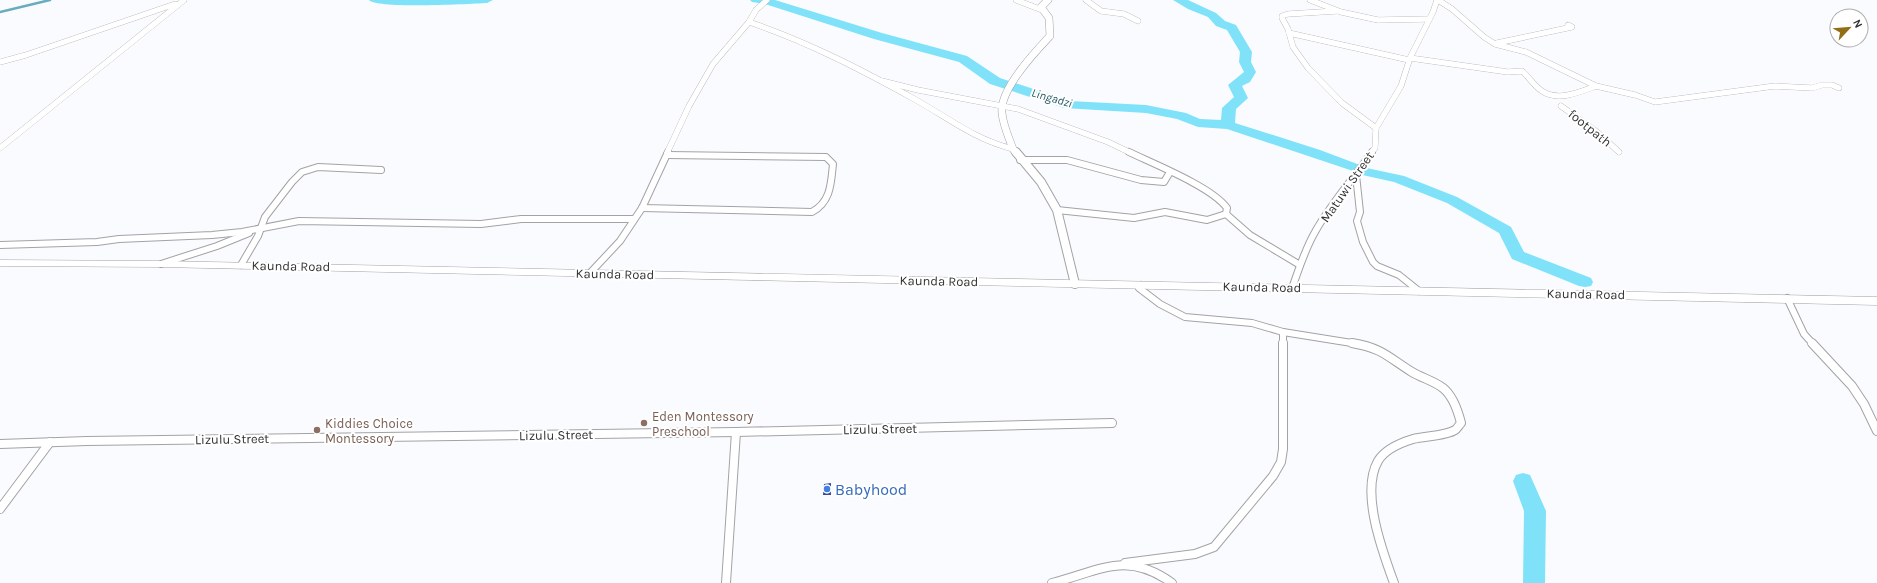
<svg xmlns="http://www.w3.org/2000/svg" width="1877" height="583" font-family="Karla,sans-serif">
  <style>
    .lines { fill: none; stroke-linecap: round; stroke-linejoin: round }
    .stream { stroke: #68adbe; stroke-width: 2.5 }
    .river { fill: #7fe2f9; fill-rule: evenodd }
    .building { fill: #374c95 }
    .minor-far2-casing { stroke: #a2a3a6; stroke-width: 6 }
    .minor-far1-casing { stroke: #a2a3a6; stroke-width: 8 }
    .minor-casing { stroke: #a2a3a6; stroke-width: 10 }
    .tertiary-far1-casing { stroke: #a2a3a6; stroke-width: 8 }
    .tertiary-casing { stroke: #a2a3a6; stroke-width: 10 }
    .secondary-casing { stroke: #a2a3a6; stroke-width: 1 }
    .minor-far2 { stroke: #fff; stroke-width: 5.5 }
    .minor-far1 { stroke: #fff; stroke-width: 6 }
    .minor { stroke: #fff; stroke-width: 8 }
    .tertiary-far1 { stroke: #fff; stroke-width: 7 }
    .tertiary { stroke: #fff; stroke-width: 8 }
    .secondary { fill: #fff; fill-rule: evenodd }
    .education-dot { fill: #8d6e63; stroke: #fff; stroke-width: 1.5 }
    .shop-dot { fill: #3f7fe0; stroke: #fff; stroke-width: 1.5 }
    .labels { text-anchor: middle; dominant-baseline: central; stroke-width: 4; stroke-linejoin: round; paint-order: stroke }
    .far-water-label { font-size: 12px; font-style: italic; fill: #215965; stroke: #fff }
    .street-label { font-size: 13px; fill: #313233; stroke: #fff }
    .education-label { font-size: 13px; fill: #785e54; stroke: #fff; text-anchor: start }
    .near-shop-label { font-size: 16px; fill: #366cbe; stroke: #fff; text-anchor: start }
  </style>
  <rect width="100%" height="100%" fill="#fafbff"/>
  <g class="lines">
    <path class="stream" d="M0,12l50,-12"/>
    <g class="river">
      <path d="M369,0h124l-6,3c-17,1 -111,6 -118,-3z"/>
      <path d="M750,0h25l107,33 85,23 33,22 70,23 76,4 40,8 14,6 21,1 1,-12 12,-11 -6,-12 16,-13 -5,-10 1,-10 -13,-22 -11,-4 -8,-9 -20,-8 -15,-9h15l28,13 9,8 11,4 16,27 -1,10 5,10 -6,10 -8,4 6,12 -12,11 -1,14 85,27 40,15 2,2 42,9 53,21 54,30 13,25 67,26 2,4 -2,4 -6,1 -6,-1 -67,-27 -13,-26 -52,-30 -53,-21 -36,-8 -2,-2 -129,-43 -29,-2 -21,-8 -31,-6 -82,-5 -74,-24 -31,-22 -85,-23 -109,-35 -13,-2z"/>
      <path d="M1523,473l7,2 16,36 -1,72h-22l1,-72 -11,-30 3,-6z"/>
    </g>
  </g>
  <path class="building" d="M831,483v12h-8l1,-11z"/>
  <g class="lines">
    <defs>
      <g id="minor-far2">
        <path d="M1016,0l26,10"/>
        <path d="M1086,0l15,11 23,3 14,7"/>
        <path d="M1310,0l31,12 37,8 51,-1"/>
        <path d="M1438,0l14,9 32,28 11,7 31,8 70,34 39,9 20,7 120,-16 37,2 10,-3h10l7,3"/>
        <path d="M1337,11l-49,3 -6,2v2l6,11 5,18 15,21 34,35 34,25"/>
        <path d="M749,22c59,20 113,48 167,78 34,19 58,39 97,49"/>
        <path d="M1289,33l120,27"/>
        <path d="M1497,43l75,-16 -4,-2"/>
        <path d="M1410,58l98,14 14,-1c7,6 12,15 20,20 16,11 38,1 54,-5"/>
        <path d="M0,62l26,-7 149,-51"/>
        <path d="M882,81l36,9 100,19 90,33 23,11"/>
        <path d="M1561,106l36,26 22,20"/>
        <path d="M0,148l184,-148"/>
        <path d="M667,153l22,-47 24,-42 36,-42 7,-12 11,-10"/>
        <path d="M1371,153l4,-5 1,-20 25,-42 9,-28 23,-46 4,-12"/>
      </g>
      <g id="minor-far1">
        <path d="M1129,152c25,12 83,35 98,56l-1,6 24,21 50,30"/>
        <path d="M1020,160h47l74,20 23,2 6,-10"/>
        <path d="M1356,175l4,37 -3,9 6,21 10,20 4,4 22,9 20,16"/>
        <path d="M642,208l170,4c19,-10 19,-29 21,-48l-7,-7 -159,-2"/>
        <path d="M1057,210l77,8 31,-6 42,8 19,-6"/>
        <path d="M0,245l97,-3 22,-3 93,-4 30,-3 57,-11 182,3 40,-5h113"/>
        <path d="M161,264l56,-18 32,-13"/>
        <path d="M241,265l17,-29 7,-19 27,-35 10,-10 16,-5 63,3"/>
        <path d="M590,273l30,-32 22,-33 26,-56"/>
        <path d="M1141,285l-2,3 21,16 25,13 67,6 31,9 75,12"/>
        <path d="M1292,288c7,-19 13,-39 23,-56 16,-29 38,-53 57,-80"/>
        <path d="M1787,298l17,36 9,10"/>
        <path d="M1283,332v12"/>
      </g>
      <g id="minor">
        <path d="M1352,343c30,5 36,14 60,29 10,6 22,9 31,16 10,8 15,23 18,35 -2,2 -4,6 -6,7 -9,6 -31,6 -42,9 -13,4 -28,10 -35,22 -18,31 5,92 16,122"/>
        <path d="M1812,343l40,43 12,18 13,27"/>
        <path d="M0,444l87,-3 649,-9 376,-9"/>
        <path d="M0,509l50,-67"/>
        <path d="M1125,563l70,-9 19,-7 59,-71 8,-14 2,-13v-106"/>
        <path d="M726,583l10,-151"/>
        <path d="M1052,583c48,-12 74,-33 120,0"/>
      </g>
      <path id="tertiary-far1" d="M1016,153l-3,-4c-4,-11 -10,-24 -11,-36 -3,-23 33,-61 48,-77l-1,-18 -8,-11 7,-7"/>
      <path id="tertiary" d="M1016,152l25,30 16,28 18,74"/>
      <path id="secondary" d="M0,260l161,1 1716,36v8l-1716,-38 -161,-1z"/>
    </defs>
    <use href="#minor-far2" class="minor-far2-casing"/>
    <use href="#minor-far1" class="minor-far1-casing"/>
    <use href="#minor" class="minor-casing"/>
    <use href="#tertiary-far1" class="tertiary-far1-casing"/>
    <use href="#tertiary" class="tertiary-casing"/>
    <use href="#secondary" class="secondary-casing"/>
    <use href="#minor-far2" class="minor-far2"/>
    <use href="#minor-far1" class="minor-far1"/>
    <use href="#minor" class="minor"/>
    <use href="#tertiary-far1" class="tertiary-far1"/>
    <use href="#tertiary" class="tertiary"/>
    <use href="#secondary" class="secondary"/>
  </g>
  <g class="education-dot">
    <circle cx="644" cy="423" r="4"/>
    <circle cx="317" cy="430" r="4"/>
  </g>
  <circle class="shop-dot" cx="827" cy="489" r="4"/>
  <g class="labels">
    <g class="far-water-label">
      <text transform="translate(1052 98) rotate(16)">Lingadzi</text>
    </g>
    <g class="street-label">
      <text transform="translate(1590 128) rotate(39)">footpath</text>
      <text transform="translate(1347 187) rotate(-55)">Matuwi Street</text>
      <text transform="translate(291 266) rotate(1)">Kaunda Road</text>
      <text transform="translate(615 274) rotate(1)">Kaunda Road</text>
      <text transform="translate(939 281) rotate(1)">Kaunda Road</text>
      <text transform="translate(1262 287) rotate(1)">Kaunda Road</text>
      <text transform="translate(1586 294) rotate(1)">Kaunda Road</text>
      <text transform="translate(880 429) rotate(-1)">Lizulu Street</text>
      <text transform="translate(556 435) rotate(-1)">Lizulu Street</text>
      <text transform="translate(232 439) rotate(-1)">Lizulu Street</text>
    </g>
    <g class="education-label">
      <text x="652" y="416">Eden Montessory<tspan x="652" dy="15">Preschool</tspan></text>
      <text x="325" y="423">Kiddies Choice<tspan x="325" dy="15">Montessory</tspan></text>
    </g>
    <g class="near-shop-label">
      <text x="835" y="489">Babyhood</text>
    </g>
  </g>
  <g transform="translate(1849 28) rotate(64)"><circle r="19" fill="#ffffff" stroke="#adadad"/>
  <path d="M0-3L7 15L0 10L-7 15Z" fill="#946e17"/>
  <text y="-6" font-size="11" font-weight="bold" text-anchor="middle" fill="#313233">N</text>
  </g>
</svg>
